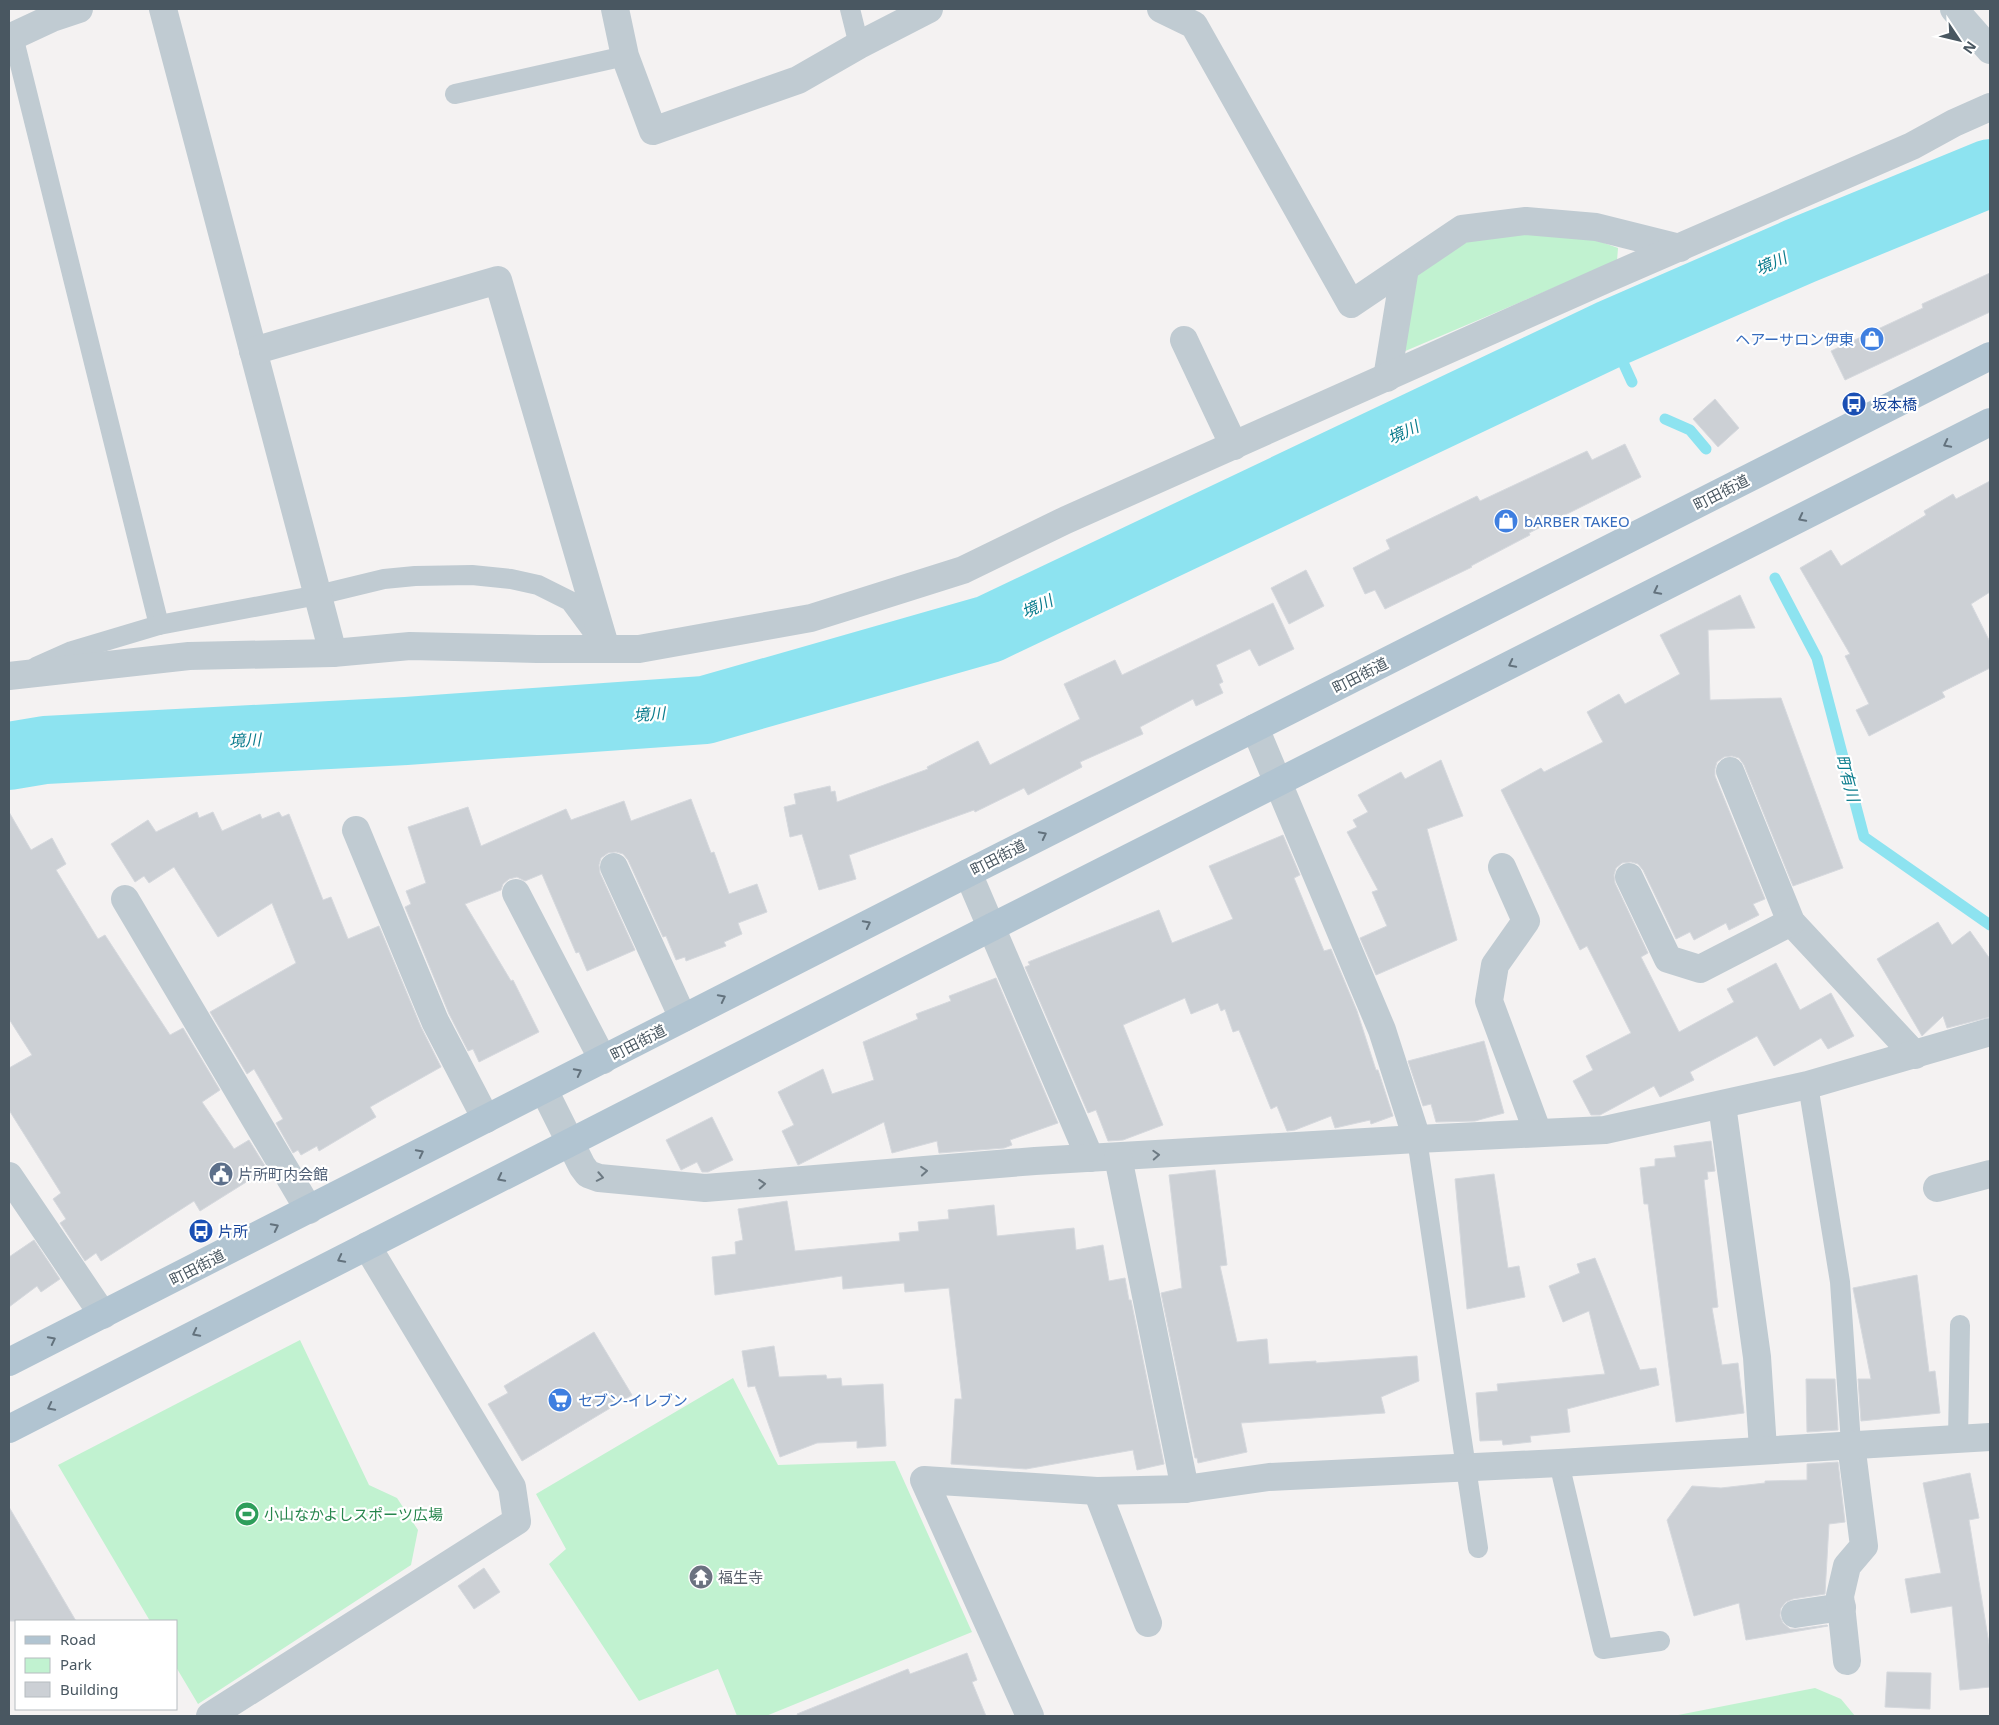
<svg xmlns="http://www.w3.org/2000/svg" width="1999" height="1725" font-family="'Noto Sans','Noto Sans JP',sans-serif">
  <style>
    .green { fill: #c1f2d0 }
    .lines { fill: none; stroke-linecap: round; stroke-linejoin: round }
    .stream { stroke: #8de3f0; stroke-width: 11 }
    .river { stroke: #8de3f0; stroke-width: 68 }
    .building { fill: #ccd0d5; stroke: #d6d9de }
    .service { stroke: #c0cbd2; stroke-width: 20 }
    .minor { stroke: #c0cbd2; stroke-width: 28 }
    .primary { stroke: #b1c4d1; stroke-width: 28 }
    .oneway { stroke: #63727d }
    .oneway2 { stroke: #6d7a83 }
    .labels { text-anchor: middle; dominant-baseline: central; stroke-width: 4.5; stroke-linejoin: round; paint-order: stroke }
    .shop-label { font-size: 15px; fill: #366cbe; stroke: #fff; text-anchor: start }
    .transit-label { font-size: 15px; fill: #164399; stroke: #fff; text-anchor: start }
    .street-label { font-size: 15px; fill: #495761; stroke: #fff }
    .service-label { font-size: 15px; fill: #4e5e75; stroke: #fff; text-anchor: start }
    .leisure-label { font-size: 15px; fill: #27864d; stroke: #fff; text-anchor: start }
    .worship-label { font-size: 15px; fill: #5b616d; stroke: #fff; text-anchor: start }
    .water-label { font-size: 16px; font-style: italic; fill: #0a7c8d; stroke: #fff }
  </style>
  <rect width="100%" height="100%" fill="#f4f2f2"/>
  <g class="green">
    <path d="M1520,232l73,7 25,9 -1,13 -214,91 12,-77 52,-37z"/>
    <path d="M300,1340l69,145 28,13 21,32 -7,35 -213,139 -22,-37v-46h-26l-92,-156z"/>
    <path d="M733,1378l45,87 117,-4 77,171 -206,84h-29l-19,-47 -79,32 -90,-137 17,-15 -30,-55z"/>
    <path d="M1815,1688l26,11 14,17h-182z"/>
  </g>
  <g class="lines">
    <g class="stream">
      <path d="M1610,334l22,48"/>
      <path d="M1665,419l25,11 16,19"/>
      <path d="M1775,578l42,80 47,179 126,88"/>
    </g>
    <path class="river" d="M9,756l36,-6 361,-19 299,-21 284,-81 621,-295 190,-83 190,-78"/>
  </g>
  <g class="building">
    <path d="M1990,273v39l-145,68 -14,-29 92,-43 -1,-4z"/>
    <path d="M1715,399l24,29 -21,19 -25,-28z"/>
    <path d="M1625,444l16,33 -112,56 1,2 -59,31 1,1 -87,42 -10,-19 -10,4 -12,-26 37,-19 -4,-9 91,-44 3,5 107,-50 5,9z"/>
    <path d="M1990,481v111l-19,12 19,38v26l-48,24 3,5 -76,39 -13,-26 13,-6 -24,-48 5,-2 -50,-86 31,-18 10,16 85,-51 -2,-4 29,-17 3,5z"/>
    <path d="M1306,570l18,36 -35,18 -18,-36z"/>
    <path d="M1740,595l15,33 -47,2 2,70 71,-2 62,170 -50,18 -49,-121 -5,-7 -7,-2 -8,1 -7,5 -2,7v7l50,123 -12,5 6,11 -30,15 -3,-7 -32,17 -4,-8 -14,7 -33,-69 -5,-6 -7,-2 -9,1 -6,5 -2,7 1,8 33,70 -7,4 38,75 55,-30 -7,-13 49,-26 24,47 31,-17 23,43 -26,13 -7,-11 -47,28 -17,-30 -67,36 4,8 -34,17 -6,-11 -54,29h-9l-18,-34 20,-11 -7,-14 45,-23 -44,-87 -7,4 -79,-160 40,-22 3,4 59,-30 -16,-30 32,-18 6,10 55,-30 -20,-39z"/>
    <path d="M1273,603l21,46 -35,17 -9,-17 -34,16 7,17 -4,2 4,9 -27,13 -3,-7 -53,28 3,7 -63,28 2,5 -54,28 -4,-7 -49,24 -1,-2 -125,45 7,24 -37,11 -17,-56 -12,3 -6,-30 12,-3 -2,-10 36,-8 1,6 4,-1 2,11 91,-33 -1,-2 51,-26 12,24 90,-46 -16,-35 51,-24 7,15z"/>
    <path d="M1441,760l22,56 -36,13 30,111 -81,35 -16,-37 27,-12 -15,-34 6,-2 -31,-58 10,-5 -4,-7 15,-8 -10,-17 43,-23 4,7z"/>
    <path d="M691,799l20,54 3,-1 15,42 28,-10 10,28 -29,11 4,11 -18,8 2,4 -40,15 -1,-4 -9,3 -10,-24 -3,1 -35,-77 -5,-6 -7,-2 -8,1 -7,5 -2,7 1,8 35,77 -48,21 -8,-19 -3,1 -34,-79 -17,7 -8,-4 -8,2 -6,5 -2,6 -36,14 46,77 2,-1 26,52 -60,30 -6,-13 -5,2 -19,-37 -44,-107 6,-3 -5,-13 20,-8 -18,-56 60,-20 13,39 85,-37 5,11 53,-19 7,20z"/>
    <path d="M9,812l22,38 21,-12 14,26 -10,6 42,69 7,-4 65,100 13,-7 37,62 -18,12 32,47 15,-9 18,29 -67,42 -6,-10 -93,60 -5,-8 -11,8 -25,-38 6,-4 -13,-20 8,-6 -52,-83v-42l23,-13 -23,-36z"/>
    <path d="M197,812l2,6 14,-6 9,19 38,-17 2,5 17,-7 3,5 7,-3 34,86 8,-3 17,42 31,-13 42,101 20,40 -71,40 6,10 -57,34 -2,-5 -16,9 -3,-5 -5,3 -17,-30 7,-4 -29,-50 -7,5 -37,-62 86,-49 -24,-60 -54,34 -44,-70 -25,16 -5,-7 -9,6 -24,-38 37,-24 8,12z"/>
    <path d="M1283,835l17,40 -6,3 30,73 7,-2 26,62 19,59h2l15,46 -22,8 -1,-4 -35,8 -4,-12 -36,14 -8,1 -10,-25 -6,3 -32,-79 -6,2 -8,-23 -4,2 -3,-8 -27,11 -6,-16 -62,27 40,100 -40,15 -15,1 -12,-31 -8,3 -63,-146 5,-2 -2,-3 131,-52 13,33 61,-24 -24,-53z"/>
    <path d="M1938,922l14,23 18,-14 20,28v58l-43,11 -4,-12 -21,20 -45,-77z"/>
    <path d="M996,978l62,145 -48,17 2,5 -8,3 -65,5 -2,-12 -45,12 -8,-31 -86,43 -16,-34 12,-6 -16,-33 45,-23 9,25 42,-14 -11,-38 55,-23 -2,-5 35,-13 -2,-5z"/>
    <path d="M1484,1041l20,72 -29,8 -39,1 -5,-18 -8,2 -15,-45z"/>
    <path d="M712,1117l21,43 -25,12h-6l-5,-10 -16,8 -15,-30z"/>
    <path d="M1711,1141l4,30 -8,1 1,7 -4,1 14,127 -6,1 10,57 16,-2 6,50 -68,9 -28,-218h-4l-4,-36 15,-2v-7l21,-2 -2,-11z"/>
    <path d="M1215,1170l12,95 -7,1 17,76 30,-3 2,25 47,-3v2l101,-7 2,25 -38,16 4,16 -144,10 6,29 -49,11 -1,-5h-2l-34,-165 21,-5 -13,-113z"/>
    <path d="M1494,1174l14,94 11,-2 6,31 -58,12 -12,-130z"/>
    <path d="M787,1201l8,50 105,-10 -1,-8 20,-2 -1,-9 31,-3 -1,-9 46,-5 3,31 77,-8 2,22 27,-5 6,36 16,-3 4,22h2l33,164 -27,6 -4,-20 -107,19 -75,-5 4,-65h7l-13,-111 -44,4 -1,-9 -61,6 -1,-13 -127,19 -3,-38 24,-3 -1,-12 8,-2 -5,-31z"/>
    <path d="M34,1240l26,39 -19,13 -4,-6 -28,21v-50z"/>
    <path d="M1595,1258l45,112 16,-2 3,17 -92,24 3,23 -40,4 1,6 -28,3 -1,-5 -22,1 -4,-48 22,-2 -1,-7 108,-10 -16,-63 -26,11 -14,-36 31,-13 -3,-9z"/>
    <path d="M1917,1275l12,97 6,-1 5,42 -79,8 -3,-42h13l-18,-91z"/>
    <path d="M594,1332l38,63 -110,66 -34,-57 20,-11 -4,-7z"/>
    <path d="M774,1346l5,31 47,-2 1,4 14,-1 1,8 41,-2 3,62 -29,2v-7l-40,2 -37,14 -25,-71 -7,1 -6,-36z"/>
    <path d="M1806,1379h29l3,51 -31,2z"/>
    <path d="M1838,1462l7,60 -16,2 -4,70 -32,5 -7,3 -5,6 -1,8 3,7 7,6h7l30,-4 1,1 -82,14 -7,-37 -45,13 -27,-96 25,-34 29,2 44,-5v-2l42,-1v-16z"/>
    <path d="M1970,1473l9,45 -10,2 21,130v37l-30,3 -8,-84 -41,7 -6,-34 36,-6 -18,-90z"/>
    <path d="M9,1507l67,114h-67z"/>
    <path d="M484,1568l16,24 -26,17 -16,-23z"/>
    <path d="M967,1653l10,27 -5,2 14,34h-188l-1,-2 111,-45 2,5z"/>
    <path d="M1887,1672l44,1 -1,36 -45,-2z"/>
  </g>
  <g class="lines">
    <g class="service">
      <path d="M850,9l9,36"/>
      <path d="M13,36l146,589"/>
      <path d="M455,94l170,-38"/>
      <path d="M36,667l36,-16 87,-26 159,-30 66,-16 31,-3 57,-1 39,4 27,6 32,16 28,38"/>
      <path d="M1808,1085l32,197 11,162"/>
      <path d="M1417,1139l61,409"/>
      <path d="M1958,1439l2,-114"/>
      <path d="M1559,1463l44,186 57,-8"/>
    </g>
    <g class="minor">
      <path d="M163,9l170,644"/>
      <path d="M615,9l10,47 28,75 145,-51 61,-35 70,-36"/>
      <path d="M1161,9l33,16 157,279 111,-75 64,-8 70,6 84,21"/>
      <path d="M1954,9l36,41"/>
      <path d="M9,38l43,-20 27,-9"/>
      <path d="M1184,340l50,106"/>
      <path d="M253,351l245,-71 108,369"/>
      <path d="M1387,378l18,-110"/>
      <path d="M9,676l180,-20 144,-3 77,-7 127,3h102l172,-31 152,-48 103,-50 545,-243 301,-131 42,-23 36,-16"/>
      <path d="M1255,728l127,302 35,109"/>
      <path d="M1730,771l61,151 124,133"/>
      <path d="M356,830l79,191 51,98"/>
      <path d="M614,867l69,151"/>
      <path d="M1502,867l24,54 -31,44 -6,36 49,132"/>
      <path d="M968,873l122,285"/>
      <path d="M1629,877l39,82 32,10 91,-47"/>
      <path d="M516,893l87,167"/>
      <path d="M125,899l184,311"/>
      <path d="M544,1090l38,76 6,8 11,4 106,10 330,-27 382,-22 188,-9 203,-45 182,-53"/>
      <path d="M1722,1105l35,252 6,92"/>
      <path d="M1118,1157l67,332"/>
      <path d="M9,1176l94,139"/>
      <path d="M1937,1188l53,-14"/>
      <path d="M1097,1491l51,132"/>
      <path d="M1795,1614l47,-7"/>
      <path d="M1847,1661l-7,-65 7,-30 17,-20 -13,-102"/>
      <path d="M210,1716l307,-195 -5,-34 -145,-241"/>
      <path d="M1030,1716l-106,-236 173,11 88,-2 84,-12 290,-14 431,-26"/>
    </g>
    <g class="primary">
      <path d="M9,1362l959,-489 1022,-517"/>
      <path d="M9,1429l983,-502 998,-505"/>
    </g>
  </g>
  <defs><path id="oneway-chevron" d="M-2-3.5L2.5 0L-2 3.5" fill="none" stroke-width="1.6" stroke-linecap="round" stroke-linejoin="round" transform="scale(1.25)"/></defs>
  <g class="oneway">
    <use href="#oneway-chevron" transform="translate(1947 444) rotate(153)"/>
    <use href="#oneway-chevron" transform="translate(1802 518) rotate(153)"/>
    <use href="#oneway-chevron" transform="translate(1657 591) rotate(153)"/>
    <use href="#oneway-chevron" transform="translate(1512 664) rotate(153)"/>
    <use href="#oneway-chevron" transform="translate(1043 835) rotate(-27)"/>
    <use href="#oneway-chevron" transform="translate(867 924) rotate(-27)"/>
    <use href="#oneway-chevron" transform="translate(722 998) rotate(-27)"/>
    <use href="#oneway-chevron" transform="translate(578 1072) rotate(-27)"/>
    <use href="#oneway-chevron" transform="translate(420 1153) rotate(-27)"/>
    <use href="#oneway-chevron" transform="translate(501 1178) rotate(153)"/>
    <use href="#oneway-chevron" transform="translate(275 1227) rotate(-27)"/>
    <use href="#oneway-chevron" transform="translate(341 1259) rotate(153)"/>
    <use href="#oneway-chevron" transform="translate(196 1333) rotate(153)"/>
    <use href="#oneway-chevron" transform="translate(52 1340) rotate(-27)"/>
    <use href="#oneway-chevron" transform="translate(51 1407) rotate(153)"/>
  </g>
  <g class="oneway2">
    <use href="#oneway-chevron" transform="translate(1156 1155) rotate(-3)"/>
    <use href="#oneway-chevron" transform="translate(924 1171) rotate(-5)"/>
    <use href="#oneway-chevron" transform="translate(600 1177) rotate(11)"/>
    <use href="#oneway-chevron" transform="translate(762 1184) rotate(-4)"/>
  </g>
  <defs>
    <symbol id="shop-disc" viewBox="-11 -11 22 22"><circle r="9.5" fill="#3f7fe0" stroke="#fff"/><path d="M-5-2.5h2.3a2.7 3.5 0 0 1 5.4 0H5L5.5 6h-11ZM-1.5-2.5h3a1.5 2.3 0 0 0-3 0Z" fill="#fff"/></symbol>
    <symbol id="bus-disc" viewBox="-11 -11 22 22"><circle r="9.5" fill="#1a4fb4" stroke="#fff"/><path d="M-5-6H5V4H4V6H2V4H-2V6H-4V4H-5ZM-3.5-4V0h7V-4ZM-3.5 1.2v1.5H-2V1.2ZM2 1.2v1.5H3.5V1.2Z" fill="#fff"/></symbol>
    <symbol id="civic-disc" viewBox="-11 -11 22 22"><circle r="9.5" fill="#5c6f8a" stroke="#fff"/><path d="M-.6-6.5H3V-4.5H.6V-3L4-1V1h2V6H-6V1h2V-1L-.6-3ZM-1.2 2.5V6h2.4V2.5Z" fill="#fff"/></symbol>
    <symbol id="supermarket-disc" viewBox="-11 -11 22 22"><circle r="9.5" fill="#3f7fe0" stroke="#fff"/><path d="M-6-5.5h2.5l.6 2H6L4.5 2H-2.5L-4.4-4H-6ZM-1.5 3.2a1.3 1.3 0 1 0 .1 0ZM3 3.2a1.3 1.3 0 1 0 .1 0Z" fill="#fff"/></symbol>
    <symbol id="stadium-disc" viewBox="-11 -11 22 22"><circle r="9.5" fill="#2e9e5b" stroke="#fff"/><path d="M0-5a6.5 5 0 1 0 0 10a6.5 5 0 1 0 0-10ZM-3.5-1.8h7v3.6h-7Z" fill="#fff"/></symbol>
    <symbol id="temple-disc" viewBox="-11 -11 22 22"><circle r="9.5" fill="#6b7280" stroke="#fff"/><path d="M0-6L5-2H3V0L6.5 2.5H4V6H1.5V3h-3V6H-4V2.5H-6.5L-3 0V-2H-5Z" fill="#fff"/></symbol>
  </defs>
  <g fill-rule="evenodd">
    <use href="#shop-disc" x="1858" y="325" width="28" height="28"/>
    <use href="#bus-disc" x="1840" y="390" width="28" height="28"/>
    <use href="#shop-disc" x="1492" y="507" width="28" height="28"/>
    <use href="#civic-disc" x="207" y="1160" width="28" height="28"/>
    <use href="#bus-disc" x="187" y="1217" width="28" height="28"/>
    <use href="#supermarket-disc" x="546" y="1386" width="28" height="28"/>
    <use href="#stadium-disc" x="233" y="1500" width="28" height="28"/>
    <use href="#temple-disc" x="687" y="1563" width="28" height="28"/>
  </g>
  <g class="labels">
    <g class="shop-label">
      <text x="1854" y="339" text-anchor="end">ヘアーサロン伊東</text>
      <text x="1524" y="521">bARBER TAKEO</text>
      <text x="578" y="1400">セブン-イレブン</text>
    </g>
    <g class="transit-label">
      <text x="1872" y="404">坂本橋</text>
      <text x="218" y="1231">片所</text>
    </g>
    <g class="street-label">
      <text transform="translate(1721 492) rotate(-27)">町田街道</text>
      <text transform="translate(1360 675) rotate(-27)">町田街道</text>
      <text transform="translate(998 857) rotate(-27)">町田街道</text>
      <text transform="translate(638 1042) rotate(-27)">町田街道</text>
      <text transform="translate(197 1267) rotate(-27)">町田街道</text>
    </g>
    <g class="service-label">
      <text x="238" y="1174">片所町内会館</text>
    </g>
    <g class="leisure-label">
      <text x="264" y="1514">小山なかよしスポーツ広場</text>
    </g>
    <g class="worship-label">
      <text x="718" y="1577">福生寺</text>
    </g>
    <g class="water-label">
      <text transform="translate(1771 263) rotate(-24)">境川</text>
      <text transform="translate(1403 432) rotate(-25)">境川</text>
      <text transform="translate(1037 606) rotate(-25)">境川</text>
      <text transform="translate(649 714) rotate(-4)">境川</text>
      <text transform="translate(245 740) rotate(-3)">境川</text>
      <text transform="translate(1848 778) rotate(75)">町有川</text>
    </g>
  </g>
  <rect width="1999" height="1725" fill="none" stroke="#495761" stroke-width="20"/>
  <rect x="15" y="1620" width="162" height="90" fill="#ffffff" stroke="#b6bcc0"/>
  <rect x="25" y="1636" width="25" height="8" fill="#b1c4d1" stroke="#b6bcc0"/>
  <text x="60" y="1645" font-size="15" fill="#495761">Road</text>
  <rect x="25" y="1658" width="25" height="15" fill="#c1f2d0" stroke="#b6bcc0"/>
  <text x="60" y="1670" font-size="15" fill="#495761">Park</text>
  <rect x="25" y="1682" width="25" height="15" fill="#ccd0d5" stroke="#b6bcc0"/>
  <text x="60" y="1695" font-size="15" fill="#495761">Building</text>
  <g transform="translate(1959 40) rotate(125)" stroke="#ffffff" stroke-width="4" paint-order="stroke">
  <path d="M0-4L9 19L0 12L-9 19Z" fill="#495761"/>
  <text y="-8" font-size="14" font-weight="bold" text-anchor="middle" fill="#495761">N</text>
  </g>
</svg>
